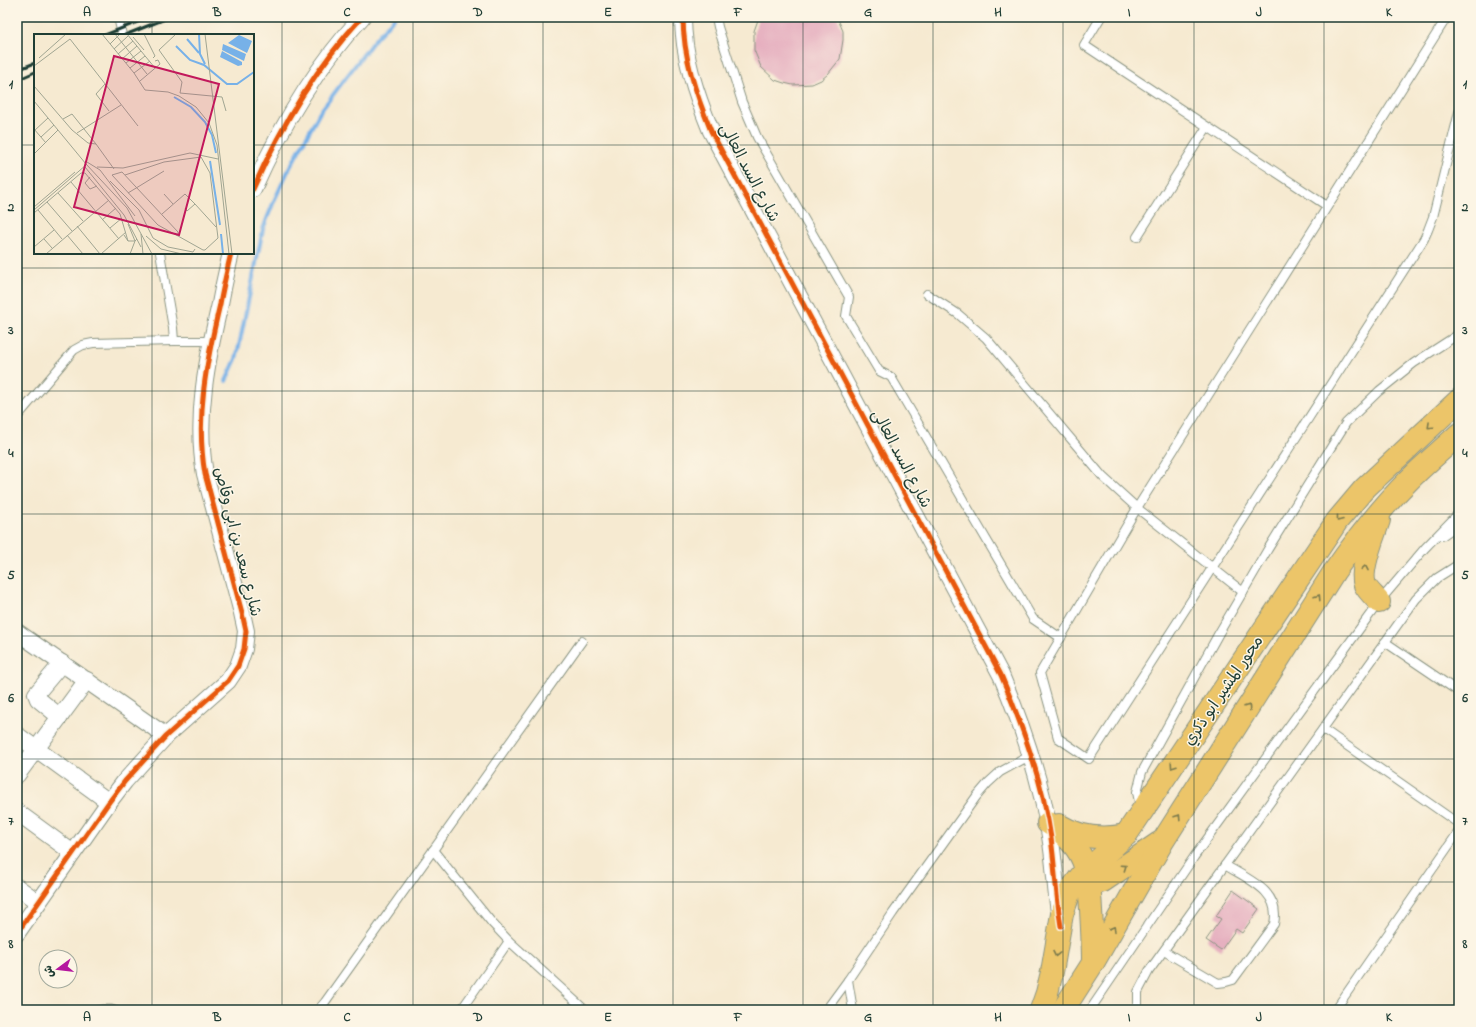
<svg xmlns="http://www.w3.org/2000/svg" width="1476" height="1027" font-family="'Indie Flower','Playpen Sans Arabic',sans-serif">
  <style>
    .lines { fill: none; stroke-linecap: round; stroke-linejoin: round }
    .stream { stroke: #77b1e8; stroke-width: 4 }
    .building { fill: #e6b0c0 }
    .lane-casing { stroke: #8a9482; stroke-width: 10 }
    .street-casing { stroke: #8a9482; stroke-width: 18 }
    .primary-casing { stroke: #8a9482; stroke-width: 24 }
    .lane { stroke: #fff; stroke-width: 8 }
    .street { stroke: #fff; stroke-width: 16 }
    .primary { stroke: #ecc569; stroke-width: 22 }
    .rail { stroke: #1f3d34; stroke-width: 3 }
    .cycleway-casing { stroke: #fcf5e5; stroke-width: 8 }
    .cycleway { stroke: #e8590c; stroke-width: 5 }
    .oneway { stroke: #7b7a4c }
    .grid { fill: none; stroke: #1f3d34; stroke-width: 1; stroke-opacity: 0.55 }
    .labels { text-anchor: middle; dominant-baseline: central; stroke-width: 3; stroke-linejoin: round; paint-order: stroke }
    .street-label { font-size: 16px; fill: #1f3d34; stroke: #fcf5e5 }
    .inset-river { fill: none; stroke: #77b1e8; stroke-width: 2 }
    .inset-road { fill: none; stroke: #a0a592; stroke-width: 1 }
    .view { fill: #c2185b; fill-opacity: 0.15; stroke: #c2185b; stroke-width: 2 }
    .inset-edge { fill: none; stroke: #1f3d34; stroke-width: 2 }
    .neatline { fill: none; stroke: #1f3d34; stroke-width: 1.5 }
    .grid-label { font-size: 13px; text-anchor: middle; font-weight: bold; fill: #1f3d34 }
  </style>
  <rect width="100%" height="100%" fill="#fcf5e5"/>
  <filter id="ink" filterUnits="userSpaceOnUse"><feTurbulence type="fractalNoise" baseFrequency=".025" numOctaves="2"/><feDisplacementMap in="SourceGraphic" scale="8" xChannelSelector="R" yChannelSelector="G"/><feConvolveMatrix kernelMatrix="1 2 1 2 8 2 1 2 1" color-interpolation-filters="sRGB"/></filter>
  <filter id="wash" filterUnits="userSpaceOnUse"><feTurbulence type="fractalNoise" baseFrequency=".012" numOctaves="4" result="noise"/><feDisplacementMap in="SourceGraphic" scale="16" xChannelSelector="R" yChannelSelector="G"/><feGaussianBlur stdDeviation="0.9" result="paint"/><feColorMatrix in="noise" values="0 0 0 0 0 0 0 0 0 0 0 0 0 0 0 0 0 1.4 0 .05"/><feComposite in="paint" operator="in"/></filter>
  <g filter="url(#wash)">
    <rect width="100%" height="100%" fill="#f6ead1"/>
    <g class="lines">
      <path class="stream" d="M226,381l10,-22 3,-13 24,-117 11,-28 14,-30 32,-59 55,-73 20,-22"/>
    </g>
    <g id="blocks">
      <g class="building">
        <path d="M759,17h78l6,14v9l-3,19 -12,15 -7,6 -9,4 -19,1 -9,-2 -9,-3 -14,-13 -7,-17v-19z"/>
        <path d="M1233,890l26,19 -17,24 -6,-4 -15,21 -15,-10 15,-21 -5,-3z"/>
        <path d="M102,1005h10l15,5h-44l9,-3z"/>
      </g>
    </g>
  </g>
  <g filter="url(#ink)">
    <use href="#blocks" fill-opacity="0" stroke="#8a9482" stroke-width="1"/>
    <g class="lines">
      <defs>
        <g id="lane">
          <path d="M118,17l4,18"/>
          <path d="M716,17l2,10 24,75 15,35 92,160 -3,19 33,55 12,6 142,242 28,19"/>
          <path d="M1101,17l-17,28 243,161"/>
          <path d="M1447,17l-310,491 -97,165 18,65 31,21 335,-520 4,-9 5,-13 26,-105"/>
          <path d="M1137,237l70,-110"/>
          <path d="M160,253l13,75 1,13h37"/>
          <path d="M927,294l31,20 28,24 117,139 34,31 106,84"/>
          <path d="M17,417l57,-67 9,-5 10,-2 81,-2"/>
          <path d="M1442,536l17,-12"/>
          <path d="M1385,642l74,50"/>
          <path d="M1323,729l136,95"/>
          <path d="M1140,807l-3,-15 5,-20 77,-139 49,-84 78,-126 33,-32 35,-28 45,-29"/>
          <path d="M433,850l59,73 17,18 76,69"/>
          <path d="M1164,951l54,32 8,-1 7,-2 41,-56c7,-33 -25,-44 -49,-59"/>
          <path d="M318,1010l7,-8 257,-361"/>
          <path d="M461,1010l48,-69"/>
          <path d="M826,1010l22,-30"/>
          <path d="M853,1010l-5,-30 45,-67 83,-116 12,-14 12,-11 31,-17"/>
          <path d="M1090,1010l104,-153 185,-255 46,-54 34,-35"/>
          <path d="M1138,1010v-18l11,-21 267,-372 21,-21 22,-14"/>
          <path d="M1335,1010l124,-179"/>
        </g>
        <g id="street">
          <path d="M683,17c0,40 13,77 28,114l290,544c22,52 40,105 49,161 5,27 5,55 10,82"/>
          <path d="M253,189c28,-63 62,-121 109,-172"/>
          <path d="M17,632l149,104"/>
          <path d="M60,717l-22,-18 -2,-5 26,-31"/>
          <path d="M17,735l92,67"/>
          <path d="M17,775l70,-95"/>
          <path d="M17,812l56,41"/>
          <path d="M17,887l21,15"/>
          <path d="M17,933l92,-131 16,-21 41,-45 62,-55 10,-15 6,-17 2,-18 -4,-18 -37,-139c-10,-57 2,-115 15,-170 3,-17 7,-34 11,-51"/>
        </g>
        <g id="primary">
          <path d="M1379,602c-4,-5 -11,-11 -14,-17 -6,-16 9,-49 14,-65"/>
          <path d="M1048,823c37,23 41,46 43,87 1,17 2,35 2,53"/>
          <path d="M1059,825c21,13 43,15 67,10"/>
          <path d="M1090,885l13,-4 56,-38"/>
          <path d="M1041,1010l6,-17 5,-21 10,-58 8,-23 11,-15 45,-41 211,-314 27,-32 95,-89"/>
          <path d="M1063,1010l30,-47 70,-122 171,-269c23,-33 47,-64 75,-92 16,-16 34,-31 50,-46"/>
        </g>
      </defs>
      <use href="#lane" class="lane-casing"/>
      <use href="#street" class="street-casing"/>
      <use href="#primary" class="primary-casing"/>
      <use href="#lane" class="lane"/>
      <use href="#street" class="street"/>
      <use href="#primary" class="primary"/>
      <g class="rail">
        <path d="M105,35l45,-18"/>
        <path d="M125,35l45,-18"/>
        <path d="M17,70l18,-7"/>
        <path d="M17,80l18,-8"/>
      </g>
      <defs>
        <g id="cycleway">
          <path d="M683,17c0,40 13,77 28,114l290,544c22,52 42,107 50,163 4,29 5,58 10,88"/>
          <path d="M253,189c28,-63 62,-121 109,-172"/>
          <path d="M17,933l92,-131 16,-21 41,-45 62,-55 10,-15 6,-17 2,-18 -4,-18 -37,-139c-10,-57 2,-115 15,-170 3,-17 7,-34 11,-51"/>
        </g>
      </defs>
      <use href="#cycleway" class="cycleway-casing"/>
      <use href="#cycleway" class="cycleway"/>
    </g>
    <defs><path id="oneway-chevron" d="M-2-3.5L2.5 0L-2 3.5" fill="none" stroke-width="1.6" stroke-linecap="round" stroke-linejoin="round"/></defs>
    <g class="oneway">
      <use href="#oneway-chevron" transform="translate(1430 426) rotate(137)"/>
      <use href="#oneway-chevron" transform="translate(1339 519) rotate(128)"/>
      <use href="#oneway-chevron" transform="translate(1365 568) rotate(-79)"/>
      <use href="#oneway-chevron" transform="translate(1318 597) rotate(-57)"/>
      <use href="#oneway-chevron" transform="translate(1248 707) rotate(-57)"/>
      <use href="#oneway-chevron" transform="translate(1173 766) rotate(124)"/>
      <use href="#oneway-chevron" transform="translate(1178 817) rotate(-57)"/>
      <use href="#oneway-chevron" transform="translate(1124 867) rotate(-34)"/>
      <use href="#oneway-chevron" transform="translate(1113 929) rotate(-60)"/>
      <use href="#oneway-chevron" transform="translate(1056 954) rotate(102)"/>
    </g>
  </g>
  <path class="grid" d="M152,17v18M282,17v993M413,17v993M543,17v993M673,17v993M803,17v993M933,17v993M1063,17v993M1194,17v993M1324,17v993M17,145h18M253,145h1206M152,253v757M17,268h1442M17,391h1442M17,514h1442M17,636h1442M17,759h1442M17,882h1442"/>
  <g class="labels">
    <g class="street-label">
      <text transform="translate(749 173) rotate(62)">شارع السد العالى</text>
      <text transform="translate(901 459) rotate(62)">شارع السد العالى</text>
      <text transform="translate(237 542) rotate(76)">شارع سعد بن ابى وقاص</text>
      <text transform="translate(1224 691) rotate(-56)">محور المشير ابو ذكري</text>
    </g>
  </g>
  <g transform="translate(34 34)">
    <rect width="220" height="220" fill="#f6ead1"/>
    <path d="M205,1l13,6 -5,12 -19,-10zM189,10l23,10 -2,7 -22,-11zM188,17l20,11v3l-4,1 -18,-9z" fill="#77b1e8"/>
    <path class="inset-river" d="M165,0l1,20 5,10M153,5l12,14M142,12l14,14 14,5 23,19h10l17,-12M140,63l17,10 14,15 7,13 4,18M176,127l10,64M187,200l2,20"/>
    <path class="inset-road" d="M68,0l32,39 11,17 23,2 11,4 17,11 13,16 8,22 12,109M81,0l32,40M93,0l28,34M110,0l11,22 -2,2M142,0l-17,16 23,32 -2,11M171,0l27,220M99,3l11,13M76,10l10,-10M80,15l14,-13M84,20l15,-13M5,24l27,-24M88,25l15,-13M92,29l15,-12M0,32l36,-27 68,87M96,34l15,-12M100,39l16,-12M106,47l20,-17 -2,-4 -3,1M71,50l-9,10 13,17M0,52l38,44 16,13 8,1 18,25M146,59l42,4 4,14M0,67l52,63 41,44 25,46M29,85l9,-5 24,30M0,95l12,14M0,97l14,-13M43,99l44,-28M7,103l13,-12M0,120l24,-24M53,128l13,8 35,46M51,133l39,48 17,32M63,133l26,1 67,-15 28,6M91,141l39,-13 37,-5 9,16 8,65 -13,12h-2l-25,-14 -20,-11 -1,-1 -45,-49 10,-3 56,60v4M56,143l-5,6 5,6 7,-3M76,147l29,29 14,28 15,9 25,5 2,-3M37,148l48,57M24,159l25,28M94,159l36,-22M130,160l9,10M13,168l25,29M0,173l41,-35M151,174l2,3 8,-7 21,23M0,176l52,-45M4,176l24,29M0,179l47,-40h4l35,41 8,27M128,180l23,-20 10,10M68,186l14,-12M94,190l7,17 2,-2M43,192l23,28M76,194l12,-10M107,200l2,20M33,201l16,19M90,201l4,6h7l-5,13M112,202l15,13 21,5M10,205l8,9M0,213l20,-17M12,220l63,-54M67,220l25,-22"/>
    <path class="view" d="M80,22l105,28 -40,151 -105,-28z"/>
    <rect width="220" height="220" class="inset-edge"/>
  </g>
  <rect width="1476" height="1027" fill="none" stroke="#fcf5e5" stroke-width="44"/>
  <g transform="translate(58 969) rotate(255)"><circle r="19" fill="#fcf5e5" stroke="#a4ab9e"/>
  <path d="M0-3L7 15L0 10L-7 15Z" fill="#b5179e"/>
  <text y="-6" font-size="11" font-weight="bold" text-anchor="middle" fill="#1f3d34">ش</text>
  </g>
  <rect x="22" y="22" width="1432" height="983" class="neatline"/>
  <g class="grid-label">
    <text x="87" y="16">A</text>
    <text x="217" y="16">B</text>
    <text x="347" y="16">C</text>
    <text x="478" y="16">D</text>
    <text x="608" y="16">E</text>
    <text x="738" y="16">F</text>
    <text x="868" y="16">G</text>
    <text x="998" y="16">H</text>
    <text x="1129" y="16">I</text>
    <text x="1259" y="16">J</text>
    <text x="1389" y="16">K</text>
    <text x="11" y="88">1</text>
    <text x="1465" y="88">1</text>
    <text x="11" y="211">2</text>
    <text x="1465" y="211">2</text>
    <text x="11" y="334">3</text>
    <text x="1465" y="334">3</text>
    <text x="11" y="457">4</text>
    <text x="1465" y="457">4</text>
    <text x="11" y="579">5</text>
    <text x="1465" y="579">5</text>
    <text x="11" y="702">6</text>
    <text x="1465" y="702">6</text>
    <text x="11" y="825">7</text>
    <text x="1465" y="825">7</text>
    <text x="11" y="948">8</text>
    <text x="1465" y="948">8</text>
    <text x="87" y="1021">A</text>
    <text x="217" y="1021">B</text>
    <text x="347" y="1021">C</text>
    <text x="478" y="1021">D</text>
    <text x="608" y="1021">E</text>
    <text x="738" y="1021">F</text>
    <text x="868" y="1021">G</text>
    <text x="998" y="1021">H</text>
    <text x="1129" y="1021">I</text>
    <text x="1259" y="1021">J</text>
    <text x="1389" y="1021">K</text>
  </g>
</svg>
